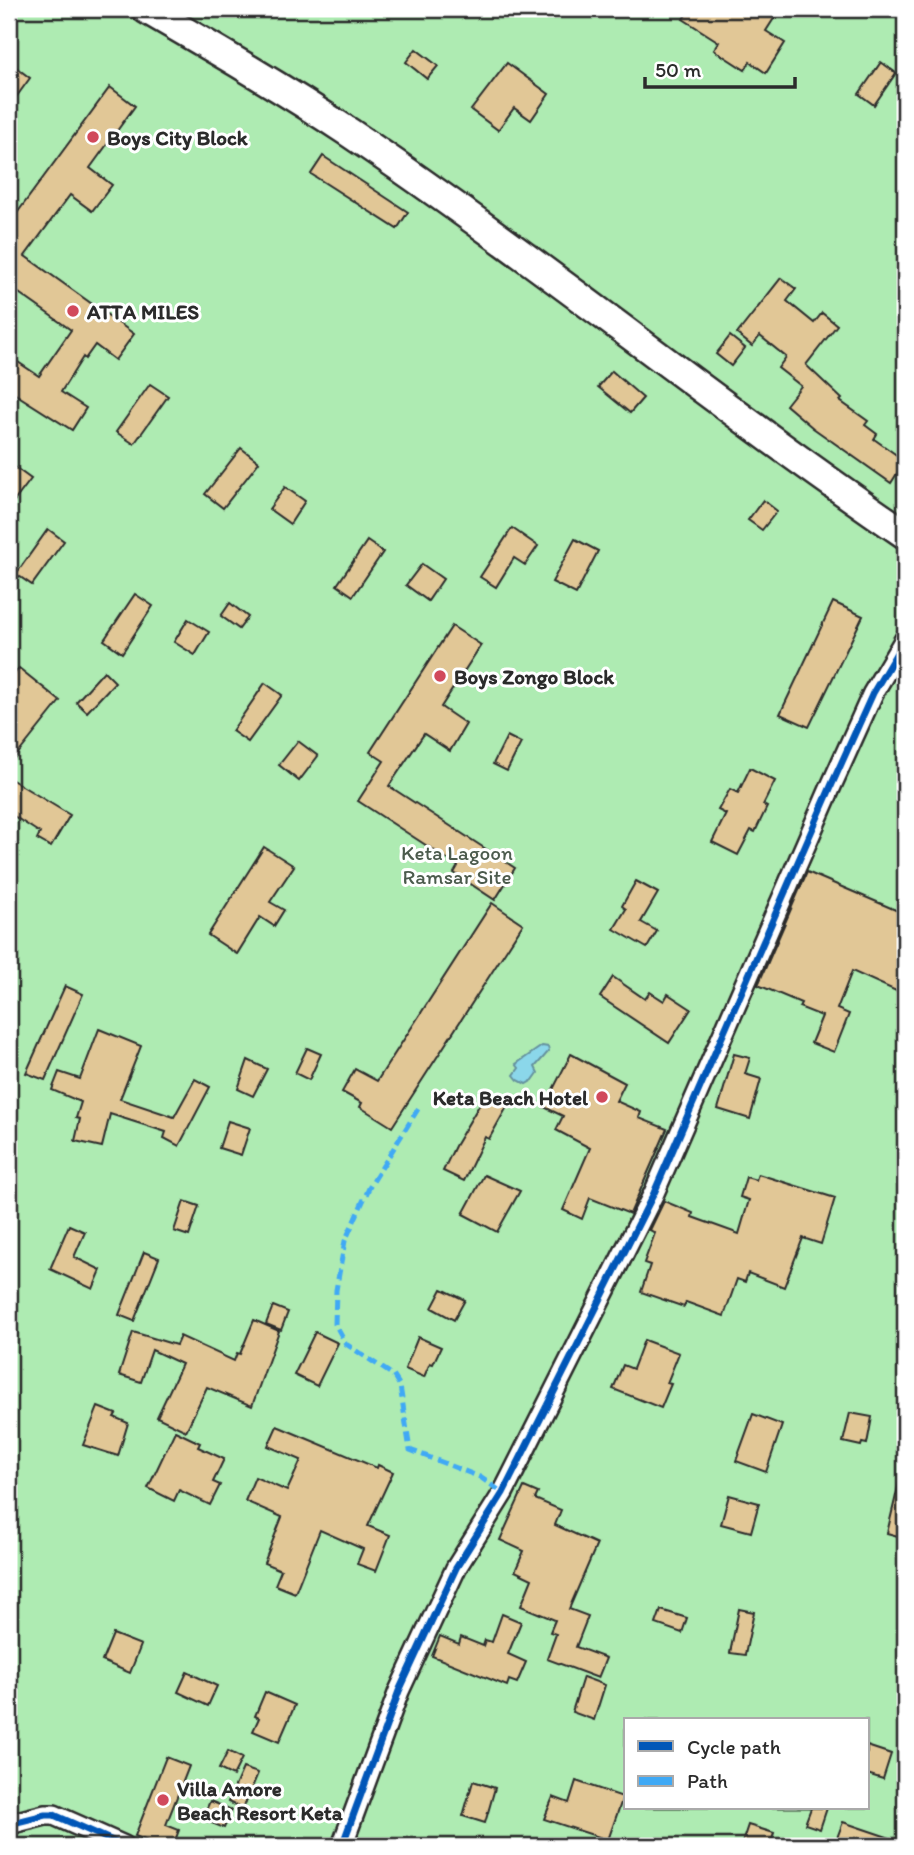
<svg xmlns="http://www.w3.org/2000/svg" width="914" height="1855" font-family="Itim,sans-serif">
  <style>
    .green { fill: #aeebb2; stroke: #6c8b6e; stroke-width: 2; fill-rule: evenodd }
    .water { fill: #8bd7ea; stroke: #65929e; stroke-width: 2 }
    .building { fill: #e1c796; stroke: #2b2b2b; stroke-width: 2 }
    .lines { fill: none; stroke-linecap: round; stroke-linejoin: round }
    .street-casing { stroke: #2b2b2b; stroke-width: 24 }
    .secondary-casing { stroke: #2b2b2b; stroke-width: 33 }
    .street { stroke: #fff; stroke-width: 19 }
    .secondary { stroke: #fff; stroke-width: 28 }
    .quiet { stroke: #3fa9f5; stroke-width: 5; stroke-dasharray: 10 5; stroke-linecap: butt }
    .cycleway-casing { stroke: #fff; stroke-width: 11 }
    .cycleway { stroke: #0057b8; stroke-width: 7 }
    .poi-dot { fill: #d1495b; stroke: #fff; stroke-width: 2.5 }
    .labels { text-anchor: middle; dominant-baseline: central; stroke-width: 6; stroke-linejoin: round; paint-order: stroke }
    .poi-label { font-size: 21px; font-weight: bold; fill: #2b2b2b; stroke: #fff; text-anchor: start }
    .park-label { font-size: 21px; fill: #4c5b4d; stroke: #fff }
  </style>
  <rect width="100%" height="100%" fill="#fff"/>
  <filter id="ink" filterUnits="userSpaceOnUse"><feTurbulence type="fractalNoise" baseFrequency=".0143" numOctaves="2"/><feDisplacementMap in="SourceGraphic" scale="14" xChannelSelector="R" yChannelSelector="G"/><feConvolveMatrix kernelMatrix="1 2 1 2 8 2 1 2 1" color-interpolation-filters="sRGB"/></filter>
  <g filter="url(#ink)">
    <path class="green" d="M9,9h896v1837h-896zM625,1720h242v88h-242z"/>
    <path class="water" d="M542,1046l6,1 1,4 -14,16 3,6 -5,7 -7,4 -8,-4 -4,-5 5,-7 -3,-4z"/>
    <g class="building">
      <path d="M690,9h90l-14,22 19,12 -19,30 -16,-11 -5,8 -31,-20 5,-8 -36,-23z"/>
      <path d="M416,49l22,17 -11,13 -21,-17z"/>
      <path d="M9,62l21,16 -21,29z"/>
      <path d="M881,62l15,11 -22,32 -15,-11z"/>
      <path d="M507,63l42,31 -18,26 -17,-12 -16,22 -27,-20z"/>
      <path d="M110,87l25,19 -45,62 22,17 -20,26 -22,-16 -45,61 109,78 -19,26 -20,-15 -10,14 -2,-2 -22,35 25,16 -14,22 -63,-40v-34l30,20 32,-46 -62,-44v-62z"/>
      <path d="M323,156l85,56 -11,17 -86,-55z"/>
      <path d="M781,278l15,11 -9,12 27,22 8,-10 15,12 -31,40 36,34 -2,2 28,20 -3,4 12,9 -3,5 31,22 -14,22 -78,-55 -27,-23 15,-19 -23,-18 8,-11 -26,-21 -8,10 -15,-12z"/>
      <path d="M730,336l15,12 -14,18 -15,-12z"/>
      <path d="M612,371l31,27 -13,15 -32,-26z"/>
      <path d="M150,384l18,12 -34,48 -18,-12z"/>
      <path d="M241,448l18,14 -36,46 -18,-14z"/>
      <path d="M9,463l22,16 -22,29z"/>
      <path d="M285,487l20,14 -15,23 -21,-15z"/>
      <path d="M763,500l14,11 -15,19 -14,-10z"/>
      <path d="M512,528l26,18 -13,19 -11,-7 -18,29 -16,-10z"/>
      <path d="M48,529l16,12 -32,44 -16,-11z"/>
      <path d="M575,539l23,12 -22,43 -24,-12z"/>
      <path d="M367,541l16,11 -30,44 -16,-11z"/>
      <path d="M422,564l21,15 -15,22 -22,-16z"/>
      <path d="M135,594l18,12 -31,47 -18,-13z"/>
      <path d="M833,602l30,14 -54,111 -29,-13z"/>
      <path d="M230,603l18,14 -9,12 -18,-13z"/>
      <path d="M188,619l21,13 -14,23 -21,-13z"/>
      <path d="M452,626l29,19 -40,62 25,17 -16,27 -26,-17 -35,52 126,82 -20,32 -41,-27 4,-7 -100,-65 26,-40 -14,-9z"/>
      <path d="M19,668l41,33 -51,64v-84z"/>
      <path d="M104,671l11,11 -28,30 -11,-10z"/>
      <path d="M265,683l17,12 -34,47 -16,-11z"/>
      <path d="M507,736l14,7 -14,28 -14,-7z"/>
      <path d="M298,741l20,15 -19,25 -20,-16z"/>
      <path d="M750,768l25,13 -12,24 4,2 -12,25 -4,-2 -13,25 -26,-13 14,-28 -8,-4 12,-21 8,4z"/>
      <path d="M9,778l61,37 -19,32 -14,-8 3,-6 -31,-20z"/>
      <path d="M264,847l30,19 -24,36 14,8 -10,16 -14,-9 -23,37 -29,-19z"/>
      <path d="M807,872l98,42v81l-53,-24 -15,38 12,5 -15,38 -23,-9 11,-27 -23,-9 2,-4 -43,-18z"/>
      <path d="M636,881l22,12 -17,29 16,9 -10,17 -33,-19 12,-20 -4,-3z"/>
      <path d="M492,903l31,21 -131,203 -32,-20 2,-4 -20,-11 13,-23 22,12z"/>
      <path d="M613,977l32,22 5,-7 14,9 4,-7 23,15 -22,34 -69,-46z"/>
      <path d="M65,986l18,8 -38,86 -19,-7z"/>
      <path d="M99,1029l42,17 -21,53 54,18 21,-38 15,8 -31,59 -15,-8 2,-6 -56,-18 -8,33 -27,-6 5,-22 -4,-1 5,-16 -29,-12 7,-18 21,7z"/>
      <path d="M307,1048l14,6 -12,26 -14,-7z"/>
      <path d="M571,1054l54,29 -9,18 25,11 -2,6 28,11 -37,85 -40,-16 -8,21 -19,-9 27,-62 -34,-18 7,-14 -19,-9z"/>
      <path d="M734,1054l16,4 -5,16 16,5 -11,40 -32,-10z"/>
      <path d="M248,1060l19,9 -14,27 -15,-7z"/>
      <path d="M487,1092l21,13 -19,34 -4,-2 -21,44 -21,-10 12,-25z"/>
      <path d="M228,1121l22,7 -9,27 -22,-7z"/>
      <path d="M758,1174l77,24 -14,46 -18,-6 -19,49 -36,-14 -3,9 -8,-3 -13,37 -38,-14 -2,5 -43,-15 9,-27 -6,-2 11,-30 -5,-3 14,-29 29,12 -1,4 47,17 10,-34 -9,-3 6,-20 10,3z"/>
      <path d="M484,1175l36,16 -23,41 -34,-18z"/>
      <path d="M184,1201l15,5 -10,30 -15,-5z"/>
      <path d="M69,1225l16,7 -11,25 27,13 -8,19 -43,-20z"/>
      <path d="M144,1252l15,6 -25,63 -15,-6z"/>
      <path d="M442,1289l23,11 -11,20 -22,-12z"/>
      <path d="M273,1306l15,6 -7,18 -15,-6z"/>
      <path d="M254,1320l25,11 -27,75 -45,-19 -21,44 -29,-14 25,-53 -30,-14 -11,32 -22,-7 14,-43 43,13 4,-9 54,25 3,-8 3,1z"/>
      <path d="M315,1332l23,11 -21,43 -23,-11z"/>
      <path d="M418,1337l23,10 -8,17 -3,-1 -6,14 -19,-8z"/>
      <path d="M644,1340l35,13 -12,30 4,1 -10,24 -48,-19 10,-24 10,4z"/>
      <path d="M98,1407l18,7 -2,3 14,6 -10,33 -35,-11z"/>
      <path d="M850,1413l22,4 -5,27 -5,-1 -1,3 -18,-4z"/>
      <path d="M753,1414l29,11 -16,47 -30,-11z"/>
      <path d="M277,1426l100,42 1,-3 15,7 -25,54 22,9 -14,36 -19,-7 6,-15 -43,-19 -25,63 -20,-8 6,-15 -17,-7 18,-46 -37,-16 10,-24 32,14 14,-31 -33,-14z"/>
      <path d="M175,1431l25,12 -2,4 26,12 -11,23 7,3 -10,20 -31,-15 -5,11 -26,-13z"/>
      <path d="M899,1483l6,1v54l-18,-5z"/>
      <path d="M524,1487l14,6 -3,6 26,11 -6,15 42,19 -28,65 19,7 -12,31 30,11 -8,20 -51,-19 9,-25 -6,-2 5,-12 -34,-14 11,-27 -17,-8 9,-20 -24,-11z"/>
      <path d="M729,1495l30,8 -8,29 -30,-8z"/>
      <path d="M739,1609l15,3 -9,43 -15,-2z"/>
      <path d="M661,1610l26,8 -5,15 -26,-9z"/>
      <path d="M502,1614l19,8 -13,32 18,8 -9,21 -8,-3 -2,6 -75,-30 8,-20 19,8 2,-7 22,9 2,-6 7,2z"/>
      <path d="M113,1634l28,11 -11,28 -28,-12z"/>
      <path d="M187,1672l30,14 -9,20 -30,-14z"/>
      <path d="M583,1677l22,8 -11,35 -22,-8z"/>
      <path d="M265,1692l30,13 -16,37 -26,-11 6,-13 -4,-2z"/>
      <path d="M867,1746l24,8 -8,25 -16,-5z"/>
      <path d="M228,1751l14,7 -9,18 -14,-7z"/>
      <path d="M166,1757l23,9 -23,59 13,5 -6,16h-13l-25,-10z"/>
      <path d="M243,1768l15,5 -15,36 -15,-7z"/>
      <path d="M473,1781l22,7 -10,35 -22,-7z"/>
      <path d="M576,1781l47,16 -15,43 -64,-21 9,-22 16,6z"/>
      <path d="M210,1801l22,9 -8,18 -22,-9z"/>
      <path d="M811,1808h16l-7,21 -15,-5z"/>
      <path d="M843,1822l62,21v3h-71z"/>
      <path d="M748,1825l26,8 -4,13h-29z"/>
    </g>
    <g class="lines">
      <defs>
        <g id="street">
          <path d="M9,1824l36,-9h9l70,31"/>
          <path d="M342,1846l57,-155 57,-123 47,-75 151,-300 178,-409 41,-91 32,-54"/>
        </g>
        <path id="secondary" d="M146,9c69,40 138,80 204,124 190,128 367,273 555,401"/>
      </defs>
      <use href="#street" class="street-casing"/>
      <use href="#secondary" class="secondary-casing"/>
      <use href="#street" class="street"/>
      <use href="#secondary" class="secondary"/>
      <path class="quiet" d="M418,1109l-49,79 -24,53 -9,49 -1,34 11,20 47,31 7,11 10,64 70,27 23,16"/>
      <defs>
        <g id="cycleway">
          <path d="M9,1824l36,-9h9l70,31"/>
          <path d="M342,1846l57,-155 57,-123 47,-75 151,-300 178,-409 41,-91 32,-54"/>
        </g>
      </defs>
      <use href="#cycleway" class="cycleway-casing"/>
      <use href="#cycleway" class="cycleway"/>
    </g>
  </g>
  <g class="poi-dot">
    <circle cx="93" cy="137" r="7"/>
    <circle cx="73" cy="311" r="7"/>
    <circle cx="440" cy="676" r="7"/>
    <circle cx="602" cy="1097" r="7"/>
    <circle cx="163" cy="1800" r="7"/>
  </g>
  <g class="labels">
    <g class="poi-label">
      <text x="107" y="137">Boys City Block</text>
      <text x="87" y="311">ATTA MILES</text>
      <text x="454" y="676">Boys Zongo Block</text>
      <text x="588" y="1097" text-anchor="end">Keta Beach Hotel</text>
      <text x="177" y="1788">Villa Amore<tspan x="177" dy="24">Beach Resort Keta</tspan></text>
    </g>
    <g class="park-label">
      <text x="457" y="852">Keta Lagoon<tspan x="457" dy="24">Ramsar Site</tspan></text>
    </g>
  </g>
  <rect width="914" height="1855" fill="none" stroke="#fff" stroke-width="35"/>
  <rect x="18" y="18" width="879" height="1820" fill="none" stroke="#2b2b2b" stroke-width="2.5" filter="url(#ink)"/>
  <rect x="624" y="1718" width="245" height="91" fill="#ffffff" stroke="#aaaaaa" stroke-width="2"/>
  <rect x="638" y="1741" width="35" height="10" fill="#0057b8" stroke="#aaaaaa" stroke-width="2"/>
  <text x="687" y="1754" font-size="21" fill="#2b2b2b">Cycle path</text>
  <rect x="638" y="1776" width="35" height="10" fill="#3fa9f5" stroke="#aaaaaa" stroke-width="2"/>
  <text x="687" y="1788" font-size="21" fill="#2b2b2b">Path</text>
  <path d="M645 77v10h150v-10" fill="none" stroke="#2b2b2b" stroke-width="3.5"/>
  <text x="655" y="77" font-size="21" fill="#2b2b2b" stroke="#ffffff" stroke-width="5" paint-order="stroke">50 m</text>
</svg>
